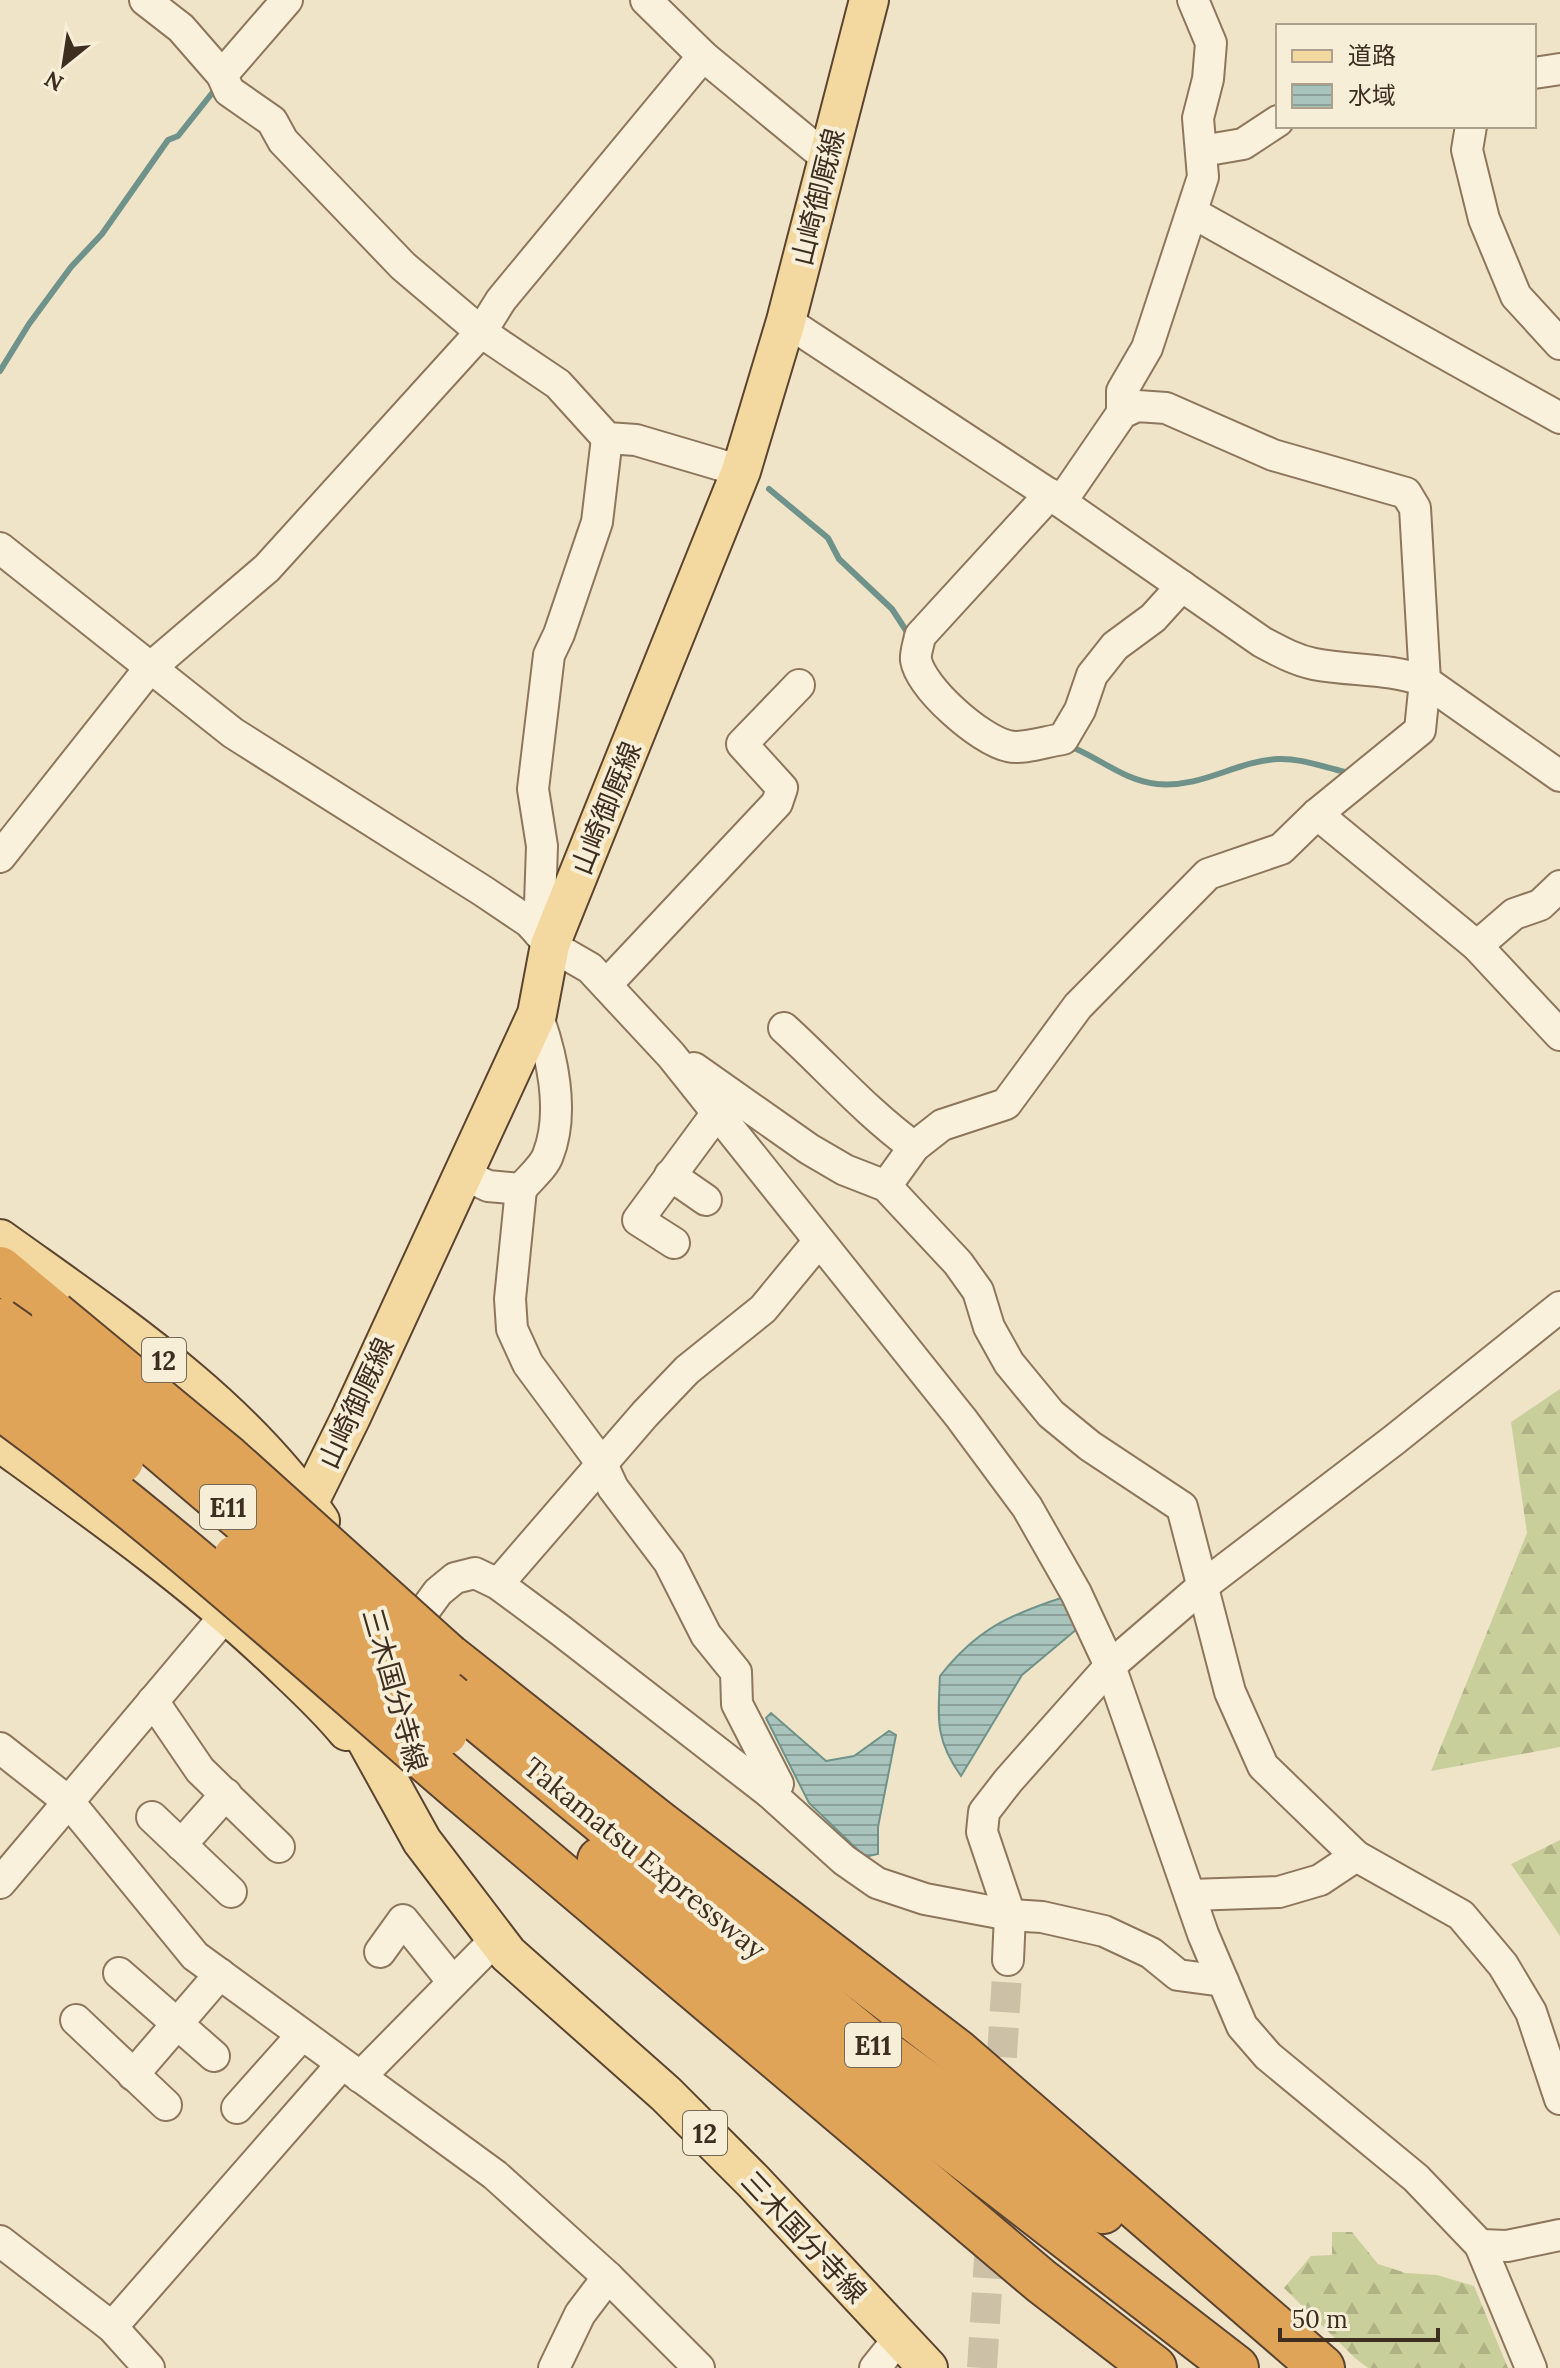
<svg xmlns="http://www.w3.org/2000/svg" width="1560" height="2368" font-family="Lora,'Noto Sans JP',serif">
  <style>
    .forest { fill: url(#forest-firs) }
    .water { fill: url(#water-rules); stroke: #6f938a; stroke-width: 2 }
    .lines { fill: none; stroke-linecap: round; stroke-linejoin: round }
    .stream { stroke: #6f938a; stroke-width: 6 }
    .minor-tunnel { stroke: #ccc0a6; stroke-width: 30; stroke-dasharray: 30 15; stroke-linecap: butt }
    .minor-casing { stroke: #8d765c; stroke-width: 34 }
    .major-casing { stroke: #5b4430; stroke-width: 42 }
    .highway-casing { stroke: #5b4430; stroke-width: 48 }
    .minor { stroke: #faf1dc; stroke-width: 30 }
    .major { stroke: #f3d9a0; stroke-width: 38 }
    .highway { stroke: #e0a458; stroke-width: 44 }
    .highway-bridge-casing { stroke: #5b4430; stroke-width: 48; stroke-linecap: butt }
    .highway-bridge { stroke: #e0a458; stroke-width: 44 }
    .labels { text-anchor: middle; dominant-baseline: central; stroke-width: 8; stroke-linejoin: round; paint-order: stroke }
    .shield { fill: #f7eed8; stroke: #756857; stroke-width: 2 }
    .shield-label { font-size: 26px; font-weight: bold; fill: #3d2e20 }
    .street-label { font-size: 28px; fill: #3d2e20; stroke: #f7eed8 }
  </style>
  <defs>
    <pattern id="forest-firs" width="22" height="20" patternUnits="userSpaceOnUse" patternTransform="scale(2)"><rect width="22" height="20" fill="#c9cf9b"/><path d="M5 1l3.5 6h-7zM16 11l3.5 6h-7z" fill="#aeb285"/></pattern>
    <pattern id="water-rules" width="6" height="5" patternUnits="userSpaceOnUse" patternTransform="scale(2)"><rect width="6" height="5" fill="#a9c4bc"/><path d="M0 2.5h6" fill="none" stroke="#8ba098"/></pattern>
  </defs>
  <rect width="100%" height="100%" fill="#f0e4c8"/>
  <g class="forest">
    <path d="M1560,1389v358l-129,24 96,-238 -16,-111z"/>
    <path d="M1560,1840v96l-49,-72z"/>
    <path d="M1332,2232h20l26,32 28,9 31,2 37,11 34,82h-140l-13,-10 -71,-70 27,-32 21,-1z"/>
  </g>
  <g class="water">
    <path d="M1064,1597l13,32 -55,46 -61,101c-26,-37 -23,-56 -21,-100 37,-47 69,-61 124,-79z"/>
    <path d="M771,1713l55,48 28,-5 35,-25 7,4 -18,92v27l-13,3 -56,-54 -43,-85z"/>
  </g>
  <g class="lines">
    <g class="stream">
      <path d="M0,371l29,-47 42,-57 31,-33 66,-94 10,-4 35,-44 5,3"/>
      <path d="M769,489l59,49 11,21 53,50 17,26"/>
      <path d="M1067,745c32,12 55,35 90,39 46,4 79,-23 121,-25 22,-1 45,8 67,13"/>
    </g>
    <g class="minor-tunnel">
      <path d="M999,2102l9,-142"/>
      <path d="M982,2368l13,-202"/>
    </g>
    <defs>
      <g id="minor">
        <path d="M145,0l36,28 41,47 7,16 43,30 11,20 120,125 78,66 77,52 49,54 29,2 105,31"/>
        <path d="M646,0l57,56 125,103"/>
        <path d="M1534,73l26,-4"/>
        <path d="M222,75l65,-75"/>
        <path d="M1471,126l-4,24 17,69 32,77 44,48"/>
        <path d="M1202,151l41,-7 35,-23"/>
        <path d="M1193,213l367,205"/>
        <path d="M786,321l275,181 201,140c17,9 33,18 52,22 37,7 75,4 111,17l135,95"/>
        <path d="M1122,413v-22l25,-43 56,-171 -5,-59 10,-39 3,-36 -18,-43"/>
        <path d="M1050,494l-130,142c-1,7 -5,17 -4,24 5,28 64,80 92,86 15,4 39,-5 55,-7l17,-29 12,-35 23,-29 38,-28 29,-32"/>
        <path d="M0,548l233,185 250,158 46,31 21,23 40,23 81,87 290,363 66,89 49,86 34,73 93,268 39,92 26,30 148,122 64,67 51,123"/>
        <path d="M1317,814l160,132 83,89"/>
        <path d="M0,857l149,-188 118,-101 214,-236 20,-32 202,-244"/>
        <path d="M539,933l3,-87 -9,-57 16,-134 10,-21 38,-112 10,-84"/>
        <path d="M1477,946l37,-32 26,-9 20,-19"/>
        <path d="M608,983l169,-180 5,-15 -40,-44 57,-59"/>
        <path d="M784,1028c44,40 82,84 130,119"/>
        <path d="M694,1068l115,81 36,21 41,16 72,77 20,28 11,36 20,36 42,51 39,32 92,61 48,185 33,74 93,90 105,59 42,50 28,47 29,87"/>
        <path d="M463,1174l25,12 33,3c8,-10 23,-22 27,-34 17,-43 4,-100 -11,-141"/>
        <path d="M670,1175l36,25"/>
        <path d="M886,1186l28,-39 28,-22 64,-21 72,-98 130,-132 73,-25 36,-35 103,-84 5,-49 -10,-173 -9,-15 -133,-38 -107,-47 -29,-2 -15,7 -61,89"/>
        <path d="M521,1189l-11,110 2,30 16,35 74,100 11,24 56,74 37,73 30,37 1,32 41,80 -8,9"/>
        <path d="M674,1243l-36,-23 79,-107"/>
        <path d="M498,1584l147,-170 42,-44 76,-61 56,-68"/>
        <path d="M403,1640l35,-48 17,-14 20,-5 23,11 62,46 210,163 74,67 33,23 48,16 85,16 32,2 62,14 47,22 27,22 45,6"/>
        <path d="M153,1701l47,69 79,77"/>
        <path d="M0,1748l69,54 126,154 300,219 113,102 91,91"/>
        <path d="M152,1817l79,75"/>
        <path d="M181,1845l45,-51"/>
        <path d="M0,1883l241,-286"/>
        <path d="M1190,1895l89,-3 41,-12 36,-24"/>
        <path d="M380,1952l23,-32 50,62"/>
        <path d="M1008,1960l2,-45 -28,-83 2,-20 24,-31 102,-115 94,-81 190,-145 166,-133"/>
        <path d="M119,1973l95,83"/>
        <path d="M76,2020l90,85"/>
        <path d="M133,2075l87,-101"/>
        <path d="M360,2077l137,-139"/>
        <path d="M237,2108l65,-73"/>
        <path d="M0,2241l112,86 37,41"/>
        <path d="M1480,2245l27,1 53,-11"/>
        <path d="M112,2327l230,-263"/>
        <path d="M554,2368l26,-54 28,-37"/>
        <path d="M875,2368l24,-30"/>
      </g>
      <g id="major">
        <path d="M0,1239c114,82 240,164 320,282"/>
        <path d="M0,1442c94,68 189,135 274,215 25,24 51,47 73,74"/>
        <path d="M281,1545l27,-41 43,-87 186,-403 13,-69 191,-474 45,-150 83,-321"/>
        <path d="M338,1689l84,152 86,113 158,140 87,87 175,187"/>
      </g>
      <g id="highway">
        <path d="M0,1269l54,45"/>
        <path d="M448,1656l208,165 300,230 366,317"/>
        <path d="M452,1698l420,346 231,167"/>
        <path d="M462,1791l579,490 113,87"/>
        <path d="M600,1860l246,206 390,302"/>
      </g>
    </defs>
    <use href="#minor" class="minor-casing"/>
    <use href="#major" class="major-casing"/>
    <use href="#highway" class="highway-casing"/>
    <use href="#minor" class="minor"/>
    <use href="#major" class="major"/>
    <use href="#highway" class="highway"/>
    <defs>
      <g id="highway-bridge">
        <path d="M54,1314l174,144 220,198"/>
        <path d="M0,1321l54,38 398,339"/>
        <path d="M0,1362l121,99"/>
        <path d="M0,1407c162,117 310,254 462,384"/>
        <path d="M236,1557l209,176"/>
      </g>
    </defs>
    <use href="#highway-bridge" class="highway-bridge-casing"/>
    <use href="#highway-bridge" class="highway-bridge"/>
  </g>
  <g class="labels">
    <g class="shield">
      <rect x="142" y="1338" width="44" height="44" rx="6"/>
      <rect x="200" y="1485" width="56" height="44" rx="6"/>
      <rect x="845" y="2023" width="56" height="44" rx="6"/>
      <rect x="683" y="2111" width="44" height="44" rx="6"/>
    </g>
    <g class="shield-label">
      <text x="164" y="1360">12</text>
      <text x="228" y="1507">E11</text>
      <text x="873" y="2045">E11</text>
      <text x="705" y="2133">12</text>
    </g>
    <g class="street-label">
      <text transform="translate(818 197) rotate(-76)">山崎御厩線</text>
      <text transform="translate(606 808) rotate(-68)">山崎御厩線</text>
      <text transform="translate(356 1403) rotate(-65)">山崎御厩線</text>
      <text transform="translate(395 1690) rotate(74)">三木国分寺線</text>
      <text transform="translate(645 1858) rotate(39)">Takamatsu Expressway</text>
      <text transform="translate(804 2237) rotate(47)">三木国分寺線</text>
    </g>
  </g>
  <rect x="1276" y="24" width="260" height="104" fill="#f7eed8" stroke="#ada18e" stroke-width="2"/>
  <rect x="1292" y="50" width="40" height="12" fill="#f3d9a0" stroke="#ada18e" stroke-width="2"/>
  <text x="1348" y="64" font-size="24" fill="#3d2e20">道路</text>
  <rect x="1292" y="84" width="40" height="24" fill="url(#water-rules)" stroke="#ada18e" stroke-width="2"/>
  <text x="1348" y="104" font-size="24" fill="#3d2e20">水域</text>
  <g transform="translate(64 64) rotate(210)" stroke="#f7eed8" stroke-width="6" paint-order="stroke">
  <path d="M0-6L14 30L0 20L-14 30Z" fill="#3d2e20"/>
  <text y="-12" font-size="22" font-weight="bold" text-anchor="middle" fill="#3d2e20">N</text>
  </g>
  <path d="M1280 2328v12h158v-12" fill="none" stroke="#3d2e20" stroke-width="4"/>
  <text x="1292" y="2328" font-size="24" fill="#3d2e20" stroke="#f7eed8" stroke-width="6" paint-order="stroke">50 m</text>
</svg>
